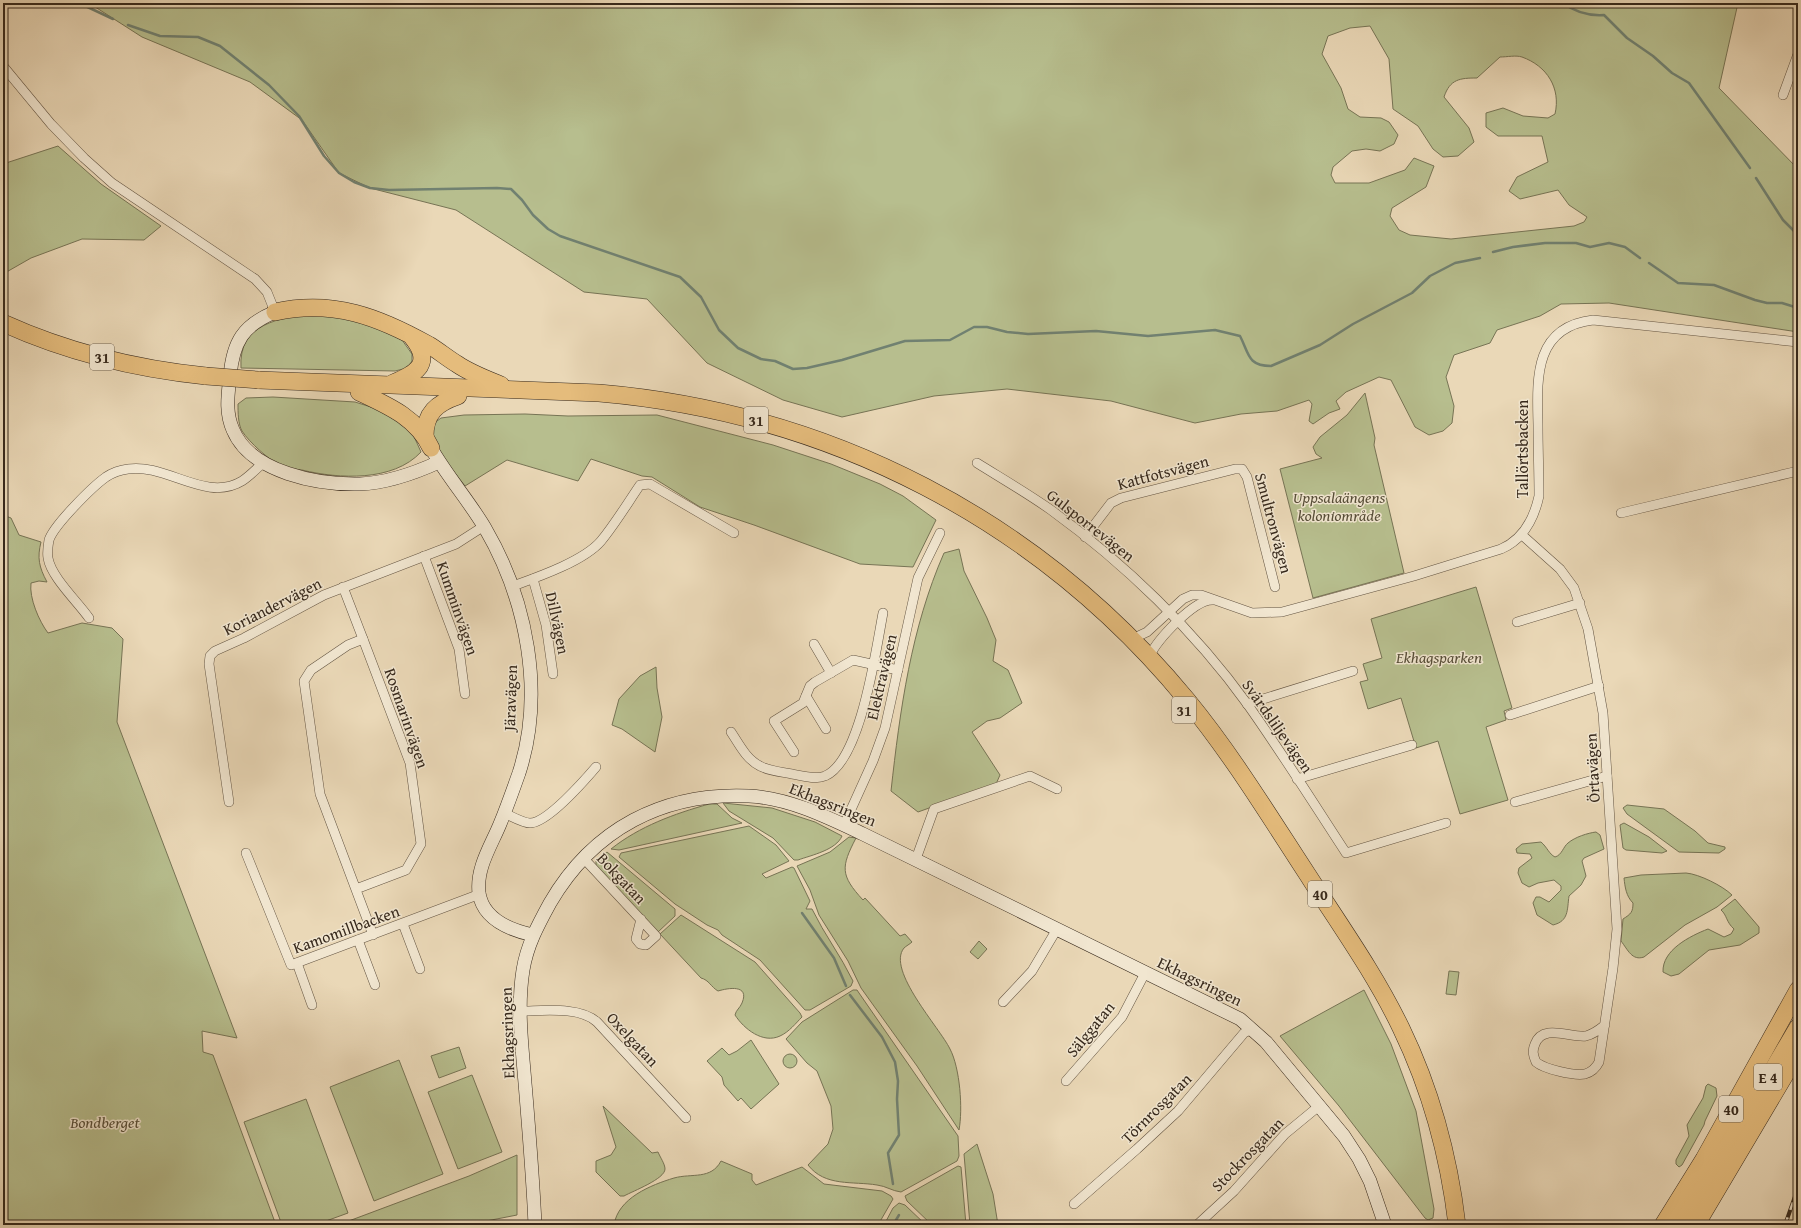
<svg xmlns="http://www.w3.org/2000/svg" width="1801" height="1228" font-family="'Gentium Book Plus',serif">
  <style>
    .green { fill: #b7be8e; stroke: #777455; fill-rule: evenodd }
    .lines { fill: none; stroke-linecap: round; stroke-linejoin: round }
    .stream { stroke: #718171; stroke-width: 2.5 }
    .street-casing { stroke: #645543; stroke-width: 10 }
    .secondary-casing { stroke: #37291c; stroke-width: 14 }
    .highway-casing { stroke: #37291c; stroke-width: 18 }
    .street { stroke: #f1e6d0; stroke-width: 9 }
    .secondary { stroke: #f1e6d0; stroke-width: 13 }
    .highway { stroke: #e5bc7c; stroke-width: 17 }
    .rail-casing { stroke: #37291c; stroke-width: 4 }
    .rail { stroke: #f1e6d0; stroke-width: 2.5; stroke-dasharray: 8; stroke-linecap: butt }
    .highway-bridge-casing { stroke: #37291c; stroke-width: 18; stroke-linecap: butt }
    .highway-bridge { stroke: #e5bc7c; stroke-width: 17 }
    .labels { text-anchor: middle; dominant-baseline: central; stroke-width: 3; stroke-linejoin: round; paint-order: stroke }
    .shield { fill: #f1e6d0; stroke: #6f6252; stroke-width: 1 }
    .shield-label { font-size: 15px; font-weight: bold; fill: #37291c }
    .street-label { font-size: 16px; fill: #37291c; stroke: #f1e6d0 }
    .park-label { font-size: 16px; font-style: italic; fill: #574e38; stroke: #f1e6d0 }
  </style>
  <rect width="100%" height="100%" fill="#ead8b7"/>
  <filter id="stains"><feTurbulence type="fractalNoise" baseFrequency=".005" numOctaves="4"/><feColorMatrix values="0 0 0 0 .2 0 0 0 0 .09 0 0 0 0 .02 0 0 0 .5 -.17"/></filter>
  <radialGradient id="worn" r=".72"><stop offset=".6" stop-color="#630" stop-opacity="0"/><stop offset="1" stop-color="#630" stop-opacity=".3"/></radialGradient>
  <g class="green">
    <path d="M89,3h1649l-19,85 79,81v163l-189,-29 -48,1 -21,12 -43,14 -7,13 -36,12 -8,22 8,29 -2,17 -9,8 -14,4 -14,-8 -24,-47 -12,-3 -33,15 -10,9 4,8 -11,4 -16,11 -4,-3 3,-17 -3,-4 -32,11 -36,3 -46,9 -84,-22 -104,-12 -73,7 -92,21 -59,-17 -76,-37 -60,-64 -63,-7 -128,-82 -86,-22 -31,-15 -37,-53 -52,-38 -108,-45zM1370,26l19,33 4,50 25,17 15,23 10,8 15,-1 16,-14 -5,-14 -25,-31c6,-18 16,-19 33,-19l23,-21c7,0 16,-2 22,0 25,9 39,31 33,57l-7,4 -25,-2 -20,-8 -17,5v14l12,9h44l6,26 -31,15 -8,14 11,8 38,-9 11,15 18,12 -3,5 -10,4 -123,13 -41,-4 -11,-5 -9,-14 2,-8 34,-21 8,-21 -20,-8 -9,12 -36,13h-34l-4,-8 2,-8 19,-16 14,-2 14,2 14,-7 4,-9 -9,-13 -8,-4 -21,-1 -12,-8 -7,-21 -19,-34 6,-18 22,-8z"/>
    <path d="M58,146l43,38 60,42 -17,14 -62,-1 -51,19 -28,16v-110z"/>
    <path d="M315,313l50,8 37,19 10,14v7l-5,7 -12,3 -154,-3c-3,-45 39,-50 74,-55z"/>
    <path d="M1365,393l10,45 -1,7 30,128 -91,25 -33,-129 42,-11 -6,-4 -3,-7 7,-10 27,-22z"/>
    <path d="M273,397l82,5 32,10 25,20 9,20c-28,30 -82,27 -119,18 -7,-1 -15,-1 -21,-4 -12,-6 -32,-24 -39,-35 -4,-7 -4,-19 -4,-27l8,-6z"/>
    <path d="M525,414l43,2 89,-1 116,30 58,19 49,20 23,12 33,24 -23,47 -53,-3 -106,-39 -54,-18 -48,-30 -10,-1 -51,-17 -13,22 -71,-21 -42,26 -20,-26 -13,-24 1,-12 8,-6 23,-3z"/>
    <path d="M3,501l3,10 -3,4 8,3 8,17 22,7c-4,16 -2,25 6,40l-8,-1 -8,2c-2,15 8,38 17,50l34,-10 30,5 11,11 -6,83 120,316 -35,-7 1,21 10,3 63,170h-273z"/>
    <path d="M959,549l5,22 23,47 9,22 -3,21 15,9 14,33 -22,15 -13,3 -15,11 28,43 -4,9 -78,28 -27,-21c9,-81 20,-163 53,-238z"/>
    <path d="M1476,587l36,121 -8,3 2,9 -20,7 22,73 -48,14 -22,-73 -22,7 -15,-50 -33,11 -8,-27 8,-2 -5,-16 19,-6 -11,-39z"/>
    <path d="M656,667l1,21 5,29 -7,35 -33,-23 -10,-4 7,-26 21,-23z"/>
    <path d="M723,803l49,5 43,14 27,14c-6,14 -30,19 -44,24h-4l-21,-22 -44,-27z"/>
    <path d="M709,804h8l15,14 10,5 -123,27 -8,-1c29,-23 63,-35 98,-45z"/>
    <path d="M1627,805l37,4 31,22 13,12 17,4v2l-6,4 -40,-1 -52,-38 -4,-6z"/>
    <path d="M1624,823l25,14 18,14 -5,2 -36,-3 -3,-2 -3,-23z"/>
    <path d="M749,826l27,19 13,16 -27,13 4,4 26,-11 2,1 15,31 1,2 -4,8h6c12,25 29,47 41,72l-2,5 -41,24h-5l-45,-50 -38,-25 -4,-5 -11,-5 -32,-21 -56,-47 2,-4z"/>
    <path d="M1596,832l4,3 4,14 -20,9 -2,3 4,15 -5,9 -12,11c-2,14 0,25 -16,29l-16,-10 -4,-12 3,-6h4l9,5 12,-12v-4l-7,-6 -16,3 -9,4 -7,-4 -4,-10 1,-5 13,-10 -2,-4 -13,-1 -1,-4 6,-5 19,-2c6,5 8,12 14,15 7,-2 8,-10 13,-14 7,-6 20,-10 28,-11z"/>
    <path d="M849,837l7,1c-15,29 -16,37 7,62l2,-2 35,38 5,-2 7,8c-2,2 -6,4 -8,6 -18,22 36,80 46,101 10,19 13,60 9,81l-42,-64 -56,-78 -13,-27 -29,-46 -9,-25 -13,-24 33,-14z"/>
    <path d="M607,852l68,57v7l-17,16 -62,-65v-6z"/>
    <path d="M1686,873c13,1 37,13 46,22l-15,12 -32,18 -41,32c-12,4 -16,-7 -23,-16l2,-22c8,-5 10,-7 10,-16 -7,-7 -8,-16 -9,-25l17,-3z"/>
    <path d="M1735,899l24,28v6l-19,12 -31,5 -30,24 -8,2 -8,-4c-1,-22 27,-36 45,-43l16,8 7,-3 3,-5c-8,-7 -7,-14 -13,-19z"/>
    <path d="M681,915l74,47 45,51 2,4c-6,6 -13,15 -22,19 -17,8 -36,-7 -45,-21 1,-5 5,-7 7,-12 8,-19 -14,-15 -24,-12 -7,-4 -9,-11 -17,-13l-41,-44z"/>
    <path d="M979,941l8,8 -9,10 -8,-7z"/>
    <path d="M1449,971l10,1 -3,23 -10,-1z"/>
    <path d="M853,990h4l2,3 99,143 1,20 -2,5 -56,31c-9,-1 -15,-6 -24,-7 -24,-4 -52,2 -69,-20l20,-21 5,-15 -2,-23 -14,-35 -10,-8 -21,-24 16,-17z"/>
    <path d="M1364,990l27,54 25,67 18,98 -1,9 -5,2 -3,-2 -86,-112 -59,-70z"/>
    <path d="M751,1040l28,44 -28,25 -10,-11 -3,3 -14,-16 -2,-8 -15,-16 15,-13 7,7 8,-4z"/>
    <path d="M459,1047l7,21 -27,10 -8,-22z"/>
    <circle cx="790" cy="1061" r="7"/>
    <path d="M399,1060l44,114 -69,27 -44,-114z"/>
    <path d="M472,1075l30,77 -44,17 -30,-77z"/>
    <path d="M1708,1084l8,4 1,8 -12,25 -1,4 -22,40 -3,2 -3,-3v-4l13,-24 -2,-11 16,-27 3,-12z"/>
    <path d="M306,1099l42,114 -33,12h-33l-38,-103z"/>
    <path d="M603,1106l49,47 6,-1c2,5 7,12 7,17 0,10 -32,22 -41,27h-4l-24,-24v-11l15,-6 5,-8z"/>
    <path d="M977,1144l16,50 5,31h-28l-6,-71z"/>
    <path d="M517,1155v60l-51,10h-128l131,-49z"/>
    <path d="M721,1161l31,13v6l4,5 46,-18 22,17 58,7 9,5 2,3 -15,26h-264c4,-27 37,-40 60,-47 18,-5 37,2 47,-17z"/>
    <path d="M958,1166l3,1 5,58h-34l-25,-24 -2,-5z"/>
    <path d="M899,1203l6,2 21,20h-42l9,-17z"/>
  </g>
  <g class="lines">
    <g class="stream">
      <path d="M79,3l34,16"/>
      <path d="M1563,3c12,9 26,13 41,12l23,23 26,18 19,17 17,10 61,85"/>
      <path d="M128,25l32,11 38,1 22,9 49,39 30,31 25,40 15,17 15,9 16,6 19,2 108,-2 14,1 11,11 11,15 15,14 12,7 120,41 21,20 18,33 19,18 23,11 14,2 18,8 14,-1 35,-8 63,-19 45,-1 24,-13h13l20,5 21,2 68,-3 52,5 67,-6 25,6c9,17 7,30 31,30l49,-21 33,-21 59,-31 18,-17 25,-13 25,-5"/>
      <path d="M1756,178l27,42 15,15"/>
      <path d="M1493,252l20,-5 32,-4h31l14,4 19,-4 16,4 15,11"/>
      <path d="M1649,263l29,20 36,2 41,15 12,3h15l16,5"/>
      <path d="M802,913l32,45 12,28"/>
      <path d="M850,995l32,42 13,25 3,19 -1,18 2,36 -11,18 5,31"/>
      <path d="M893,1225l6,-10"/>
    </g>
    <defs>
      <g id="street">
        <path d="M3,66l48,58 33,34 28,25 143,96 12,13 8,20"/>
        <path d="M1783,95l15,-41"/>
        <path d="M977,463c24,15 50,30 74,47 73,53 144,121 197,195 34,48 66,99 98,148l100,-30"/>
        <path d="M1621,513l177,-42"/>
        <path d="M1522,535l38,34 14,19 14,41 15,84 14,216 -4,39 -14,94c-3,6 -7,10 -14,12 -11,2 -41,-5 -49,-12 -3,-7 -4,-11 -1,-18 8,-21 35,-6 51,-8 8,-2 14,-7 19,-11"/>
        <path d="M1085,537l26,-34 10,-5 114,-29h7l5,8 28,110"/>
        <path d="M424,556l35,93 6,45"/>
        <path d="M533,579l13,46 7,49"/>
        <path d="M513,586c25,-9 71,-25 88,-45 14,-17 26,-37 39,-56l10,-1 84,49"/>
        <path d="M343,587l20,52"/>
        <path d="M89,618c-11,-16 -38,-41 -41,-60 -1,-5 0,-12 1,-18 5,-15 43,-53 57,-63 6,-4 14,-7 22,-8 38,-6 78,34 114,12 8,-5 14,-12 21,-18"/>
        <path d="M1517,622l63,-19"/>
        <path d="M1132,639l15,-7 36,-33 9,-4h9l51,18 30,-1 132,-36 87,-27c23,-10 33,-30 38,-53 0,-23 -1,-47 -1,-71 -1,-45 -5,-98 55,-105l205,22"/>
        <path d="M814,644l17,29"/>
        <path d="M1149,657c8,-17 45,-58 64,-57"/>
        <path d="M806,696l20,33"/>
        <path d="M1247,704l106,-33"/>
        <path d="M1510,715l89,-29"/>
        <path d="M731,732c8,12 15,27 29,34 9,5 22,6 32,8 10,2 24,6 33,2 36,-15 51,-127 58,-163"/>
        <path d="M794,752l-20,-31 29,-18 7,-17 5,-4 38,-22 45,10"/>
        <path d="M1297,779l115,-34"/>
        <path d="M229,802l-20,-138 1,-8 5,-5 29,-13 80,-43 132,-51 28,-18"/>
        <path d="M1515,802l92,-26"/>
        <path d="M504,813c7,3 19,10 26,10 17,0 54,-42 66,-56"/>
        <path d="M844,825l29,-64 12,-33 33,-150 22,-45"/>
        <path d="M246,853l45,112 189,-71"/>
        <path d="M582,858l6,5 68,73 -10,9 -6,-1 -4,-5 5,-20"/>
        <path d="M916,859l18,-50 96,-33 27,13"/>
        <path d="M356,889l50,-19 15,-26 -11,-81 -47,-124 -15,6 -37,25 -7,11 16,113 53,141"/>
        <path d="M403,924l17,45"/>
        <path d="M358,940l17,45"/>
        <path d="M297,963l15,42"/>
        <path d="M1003,1002l29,-31 25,-42"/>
        <path d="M520,1011c22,0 60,-5 77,11l89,96"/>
        <path d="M1066,1081l56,-64 23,-44"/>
        <path d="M1074,1204l63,-55 41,-38 66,-78 8,-4"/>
        <path d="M1197,1225l37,-34 51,-57 34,-28"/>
      </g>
      <g id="secondary">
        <path d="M275,312c-32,13 -42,30 -45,64 -2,19 -5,36 3,54 18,43 86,55 127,54 26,-1 55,-11 79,-22"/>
        <path d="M431,448c16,28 38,53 54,80 42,72 60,165 34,245 -6,17 -12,34 -19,51 -9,22 -24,44 -21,69 4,26 31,37 54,42"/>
        <path d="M535,1225c-2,-47 -6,-94 -10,-142 -3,-37 -8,-75 -2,-113 4,-25 15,-45 27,-67 43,-74 113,-111 199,-107 40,2 78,21 114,38l377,185 26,23 78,94 15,23 11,22 15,44"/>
      </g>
      <g id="highway">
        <path d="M275,312c58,-13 104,5 154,33 10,6 18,13 28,19 13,9 29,15 44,21"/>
        <path d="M3,323c64,29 134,46 203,53"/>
        <path d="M258,380l341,13c232,20 440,127 588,307 46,56 84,119 124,180 31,48 65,96 90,148 30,62 48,129 56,197"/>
        <path d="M393,383c25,-10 40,-20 19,-46"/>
        <path d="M359,392c30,14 58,26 72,56"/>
        <path d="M425,436c0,-23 12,-33 33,-40"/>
        <path d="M1663,1225l41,-66 94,-169"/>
        <path d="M1681,1225l117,-198"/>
        <path d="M1696,1225l102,-172"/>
      </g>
    </defs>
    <use href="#street" class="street-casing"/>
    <use href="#secondary" class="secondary-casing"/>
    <use href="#highway" class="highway-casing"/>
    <use href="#street" class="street"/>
    <use href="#secondary" class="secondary"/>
    <use href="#highway" class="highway"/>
    <defs>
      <path id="rail" d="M1785,1225l13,-37"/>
    </defs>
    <use href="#rail" class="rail-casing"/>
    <use href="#rail" class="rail"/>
    <defs>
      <path id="highway-bridge" d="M206,376l52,4"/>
    </defs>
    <use href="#highway-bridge" class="highway-bridge-casing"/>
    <use href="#highway-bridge" class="highway-bridge"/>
  </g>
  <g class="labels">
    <g class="shield">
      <rect x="90" y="344" width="24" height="26" rx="3"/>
      <rect x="744" y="407" width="24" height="26" rx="3"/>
      <rect x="1172" y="697" width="24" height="26" rx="3"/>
      <rect x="1308" y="881" width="24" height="26" rx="3"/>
      <rect x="1754" y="1064" width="28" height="26" rx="3"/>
      <rect x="1719" y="1096" width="24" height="26" rx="3"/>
    </g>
    <g class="shield-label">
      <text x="102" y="357">31</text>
      <text x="756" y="420">31</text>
      <text x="1184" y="710">31</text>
      <text x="1320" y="894">40</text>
      <text x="1768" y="1077">E 4</text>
      <text x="1731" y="1109">40</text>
    </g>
    <g class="street-label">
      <text transform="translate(1522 449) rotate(-90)">Tallörtsbacken</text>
      <text transform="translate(1163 472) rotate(-15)">Kattfotsvägen</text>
      <text transform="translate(1274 523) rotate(75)">Smultronvägen</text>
      <text transform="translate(1091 525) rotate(38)">Gulsporrevägen</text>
      <text transform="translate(272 606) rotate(-27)">Koriandervägen</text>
      <text transform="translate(458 608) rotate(71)">Kumminvägen</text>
      <text transform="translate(558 623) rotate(78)">Dillvägen</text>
      <text transform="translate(881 677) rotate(-77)">Elektravägen</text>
      <text transform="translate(510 698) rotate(-88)">Järavägen</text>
      <text transform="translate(407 718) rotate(71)">Rosmarinvägen</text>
      <text transform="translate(1278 726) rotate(55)">Svärdsliljevägen</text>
      <text transform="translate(1592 768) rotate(-93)">Örtavägen</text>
      <text transform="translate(833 804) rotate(22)">Ekhagsringen</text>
      <text transform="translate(622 878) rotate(47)">Bokgatan</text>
      <text transform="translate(346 929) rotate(-20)">Kamomillbacken</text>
      <text transform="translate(1200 981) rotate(26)">Ekhagsringen</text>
      <text transform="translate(1090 1029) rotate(-51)">Sälggatan</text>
      <text transform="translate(507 1033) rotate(-92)">Ekhagsringen</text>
      <text transform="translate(633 1039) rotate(47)">Oxelgatan</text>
      <text transform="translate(1156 1108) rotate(-45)">Törnrosgatan</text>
      <text transform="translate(1247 1154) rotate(-46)">Stockrosgatan</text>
    </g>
    <g class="park-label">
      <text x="1339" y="497">Uppsalaängens<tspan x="1339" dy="18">koloniområde</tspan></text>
      <text x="1439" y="657">Ekhagsparken</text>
      <text x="105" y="1122">Bondberget</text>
    </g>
  </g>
  <rect width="1801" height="1228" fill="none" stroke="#ead8b7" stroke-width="16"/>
  <rect x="4" y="4" width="1793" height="1220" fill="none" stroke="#37291c" stroke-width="2"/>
  <rect x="8" y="8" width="1785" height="1212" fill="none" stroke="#37291c"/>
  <rect width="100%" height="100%" filter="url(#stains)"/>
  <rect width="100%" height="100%" fill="url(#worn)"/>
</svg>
